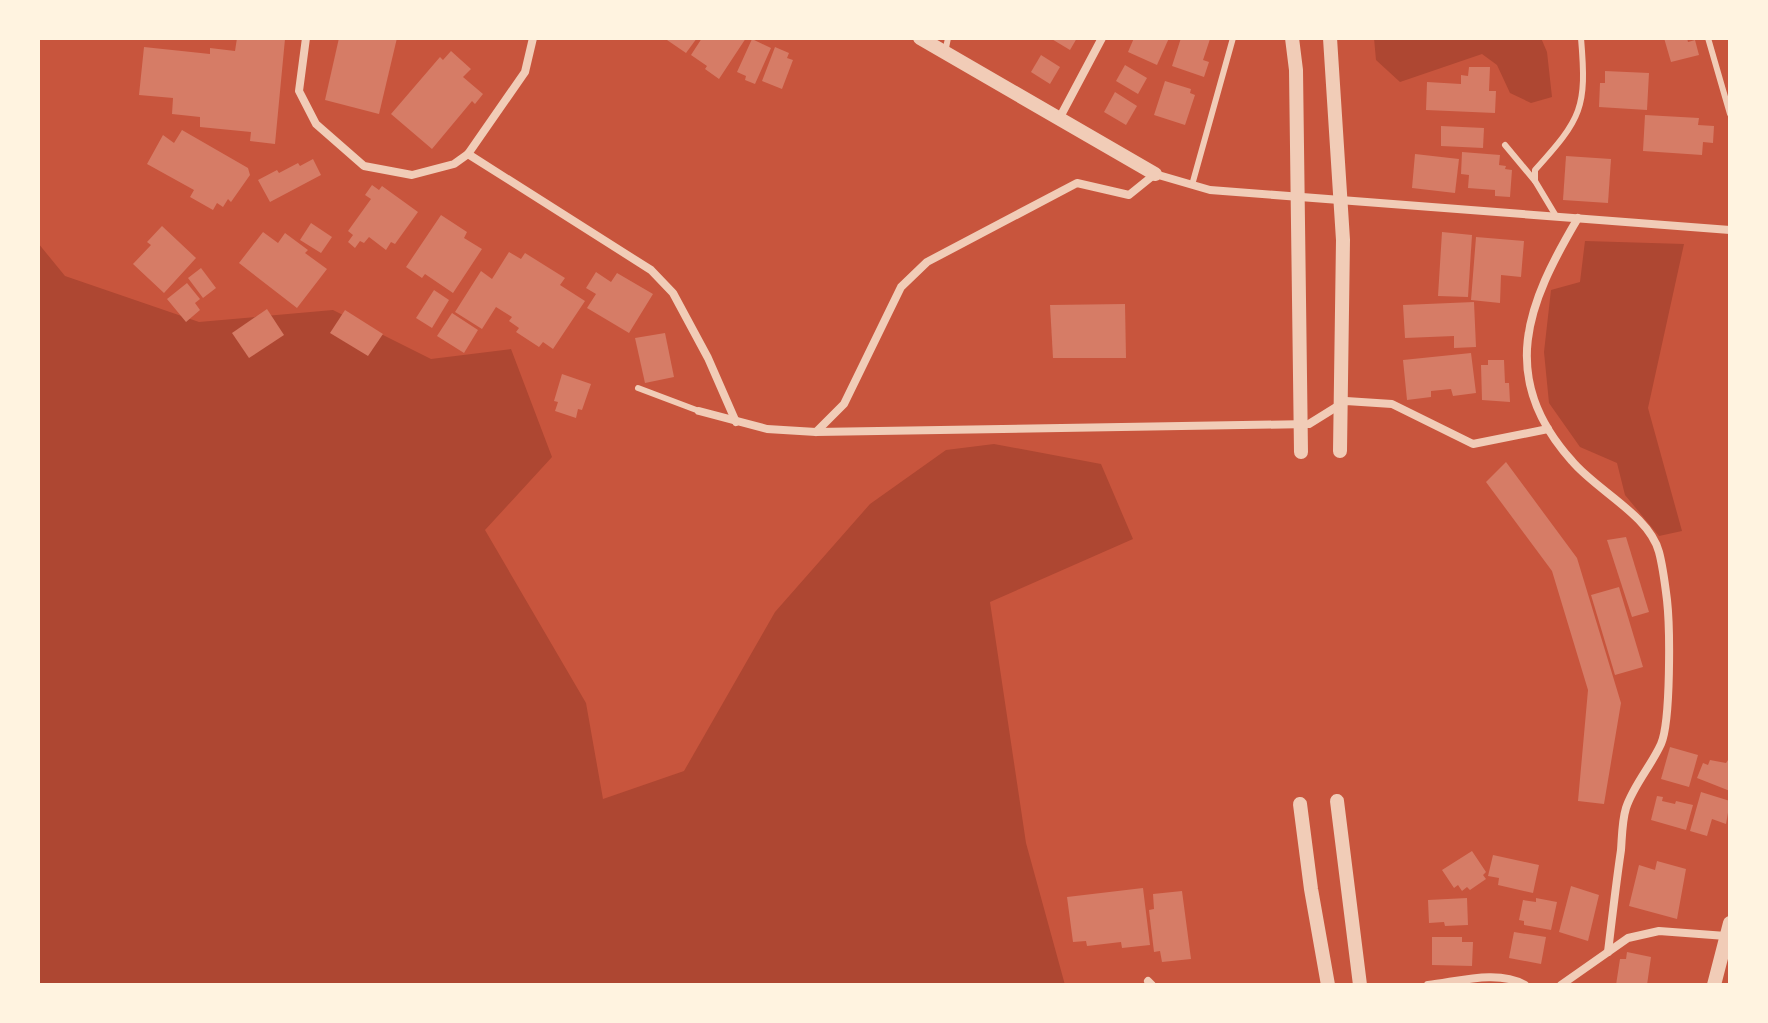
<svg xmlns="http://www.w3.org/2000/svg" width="1768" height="1023" font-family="Raleway,sans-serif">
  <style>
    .green { fill: #ae4732 }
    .building { fill: #d67c66 }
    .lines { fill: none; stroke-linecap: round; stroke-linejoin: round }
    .service { stroke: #f1ccb7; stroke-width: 6 }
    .minor { stroke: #f1ccb7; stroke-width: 8 }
    .tertiary { stroke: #f1ccb7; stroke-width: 14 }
  </style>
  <rect width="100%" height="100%" fill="#c8553d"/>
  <g class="green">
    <path d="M1374,38h167l6,14 5,45 -21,6 -21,-10 -13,-28 -15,-11 -82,28 -24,-22z"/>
    <path d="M1585,241l99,3 -36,164 34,123 -23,5 -34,-41 -8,-32 -37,-16 -31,-44 -5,-51 7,-62 29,-8z"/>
    <path d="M38,243l27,33 134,46 134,-12 98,49 80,-10 41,108 -67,73 101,173 17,96 81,-28 91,-159 95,-108 76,-54 48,-6 107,20 32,75 -143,63 36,241 39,142h-1027z"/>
  </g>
  <g class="building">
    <path d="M237,38l48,1 -10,105 -25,-3 1,-9 -51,-5v-10l-28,-3 1,-16 -34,-3 5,-48 66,7v-6l25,3z"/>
    <path d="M339,38h58l-18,76 -54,-14z"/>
    <path d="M668,38h29l-11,15 -19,-13z"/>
    <path d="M702,38h44l-27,41 -14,-10 2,-3 -16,-11z"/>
    <path d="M1050,38h27l-7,12z"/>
    <path d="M1134,38h35l-12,27 -29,-13z"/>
    <path d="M1181,38l29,1 -7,21 6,2 -5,15 -32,-11z"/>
    <path d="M1664,38h23l1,4 7,-2 4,15 -28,7z"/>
    <path d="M752,39l19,9 -16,36 -10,-4 1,-4 -9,-4z"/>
    <path d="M775,47l14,6 -2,5 6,2 -11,29 -20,-8z"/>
    <path d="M451,51l20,18 -8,8 20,17 -8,10 -3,-3 -40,48 -41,-35 49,-57 3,3z"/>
    <path d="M1041,55l19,12 -10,17 -19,-12z"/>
    <path d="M1125,65l22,13 -9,16 -22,-13z"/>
    <path d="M1469,67h21l-1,24h7l-1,22 -69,-3 1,-28 34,2v-9l7,1z"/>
    <path d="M1605,71l44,2 -2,37 -48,-3 1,-24h5z"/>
    <path d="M1165,81l26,8 -1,4 5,2 -10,30 -31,-10z"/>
    <path d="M1115,92l22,14 -11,19 -22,-13z"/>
    <path d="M1645,115l54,3 -1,7 16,1 -1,17 -10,-1 -1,13 -59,-4z"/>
    <path d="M1441,126l43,2 -1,20 -42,-2z"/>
    <path d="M182,130l66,38 2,7 -19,27 -3,-3 -5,8 -6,-4 -4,7 -23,-13 4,-7 -47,-26 16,-29 11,8z"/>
    <path d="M1462,152l38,3 -1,10 7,1 -1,3 7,1 -2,27 -15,-1v-6l-27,-2 1,-13 -8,-1z"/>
    <path d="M1415,154l44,5 -4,34 -43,-5z"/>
    <path d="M1566,156l45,3 -3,44 -45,-3z"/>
    <path d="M313,159l8,16 -51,27 -12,-22 19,-10 2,3 19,-10 2,3z"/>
    <path d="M372,185l7,5 3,-4 36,26 -23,32 -4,-2 -5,8 -17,-13 -5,6 -4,-2 -5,7 -7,-6 5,-7 -5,-4 23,-32 -6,-4z"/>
    <path d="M441,215l26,17 -3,6 18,11 -29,44 -28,-19 -3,4 -16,-11z"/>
    <path d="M311,223l21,14 -11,16 -21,-13z"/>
    <path d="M162,226l34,32 -32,35 -31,-29 18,-19 -4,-3z"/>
    <path d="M263,232l15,11 7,-10 23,17 -3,3 22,16 -30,39 -58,-45z"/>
    <path d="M1442,232l30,3 -4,62 -30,-1z"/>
    <path d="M1476,237l48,4 -3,36 -20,-2 -1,28 -29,-3z"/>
    <path d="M509,252l12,7 4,-6 40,25 -5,7 25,16 -32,48 -10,-7 -4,5 -23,-15 3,-4 -10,-7 3,-4 -16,-10 -14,22 -27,-17 26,-41 11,8z"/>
    <path d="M201,268l15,20 -13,10 -15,-20z"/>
    <path d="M596,272l15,10 6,-9 36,21 -24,39 -42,-25 9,-14 -10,-6z"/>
    <path d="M187,283l13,16 -5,4 5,7 -14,12 -19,-23z"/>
    <path d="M434,290l15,10 -17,28 -16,-10z"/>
    <path d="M1474,302l2,45 -22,1v-12l-49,2 -2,-33z"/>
    <path d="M1125,304l1,54h-73l-3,-53z"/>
    <path d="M267,309l17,26 -35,23 -17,-25z"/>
    <path d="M345,310l38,24 -15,22 -38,-23z"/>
    <path d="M452,313l26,17 -14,23 -27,-17z"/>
    <path d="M665,333l9,44 -29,6 -10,-45z"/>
    <path d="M1471,353l5,40 -23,3 -2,-7 -20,2v6l-24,3 -4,-40z"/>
    <path d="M1488,360h16l1,23h4l1,19 -28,-2 -1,-35h7z"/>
    <path d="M562,374l29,10 -9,26 -4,-1 -2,9 -21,-7 3,-9 -4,-1z"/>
    <path d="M1506,462l71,96 44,145 -17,101 -26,-3 10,-111 -36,-119 -66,-89z"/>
    <path d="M1626,537l23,75 -17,5 -25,-77z"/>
    <path d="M1619,587l24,80 -28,8 -24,-80z"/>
    <path d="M1670,747l28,8 -9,32 -28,-8z"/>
    <path d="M1710,760l16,3 2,-3 2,1v30l-33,-13 6,-15 5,2z"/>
    <path d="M1701,792l29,9 -4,23 -14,-5 -5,17 -17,-5z"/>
    <path d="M1657,796l6,1 -1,4 13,3 1,-3 17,4 -7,25 -35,-10z"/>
    <path d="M1472,851l14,21 -3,3 3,4 -16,11 -3,-3 -5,4 -4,-6 -4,3 -12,-18z"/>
    <path d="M1493,855l46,10 -6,28 -35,-8 1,-7 -11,-2z"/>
    <path d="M1657,861l29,8 -9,50 -48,-13 10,-41 16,5z"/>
    <path d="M1571,886l28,9 -11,46 -29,-9z"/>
    <path d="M1143,888l7,57 -28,3 -1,-6 -34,4 -1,-5 -13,1 -6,-45z"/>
    <path d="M1182,891l9,68 -29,3 -2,-11 -6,1 -5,-42 5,-1 -1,-15z"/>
    <path d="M1467,898l1,27 -23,1 -1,-4 -15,1 -1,-23z"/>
    <path d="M1536,898l21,4 -6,28 -27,-5v-4l-5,-1 4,-20 13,2z"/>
    <path d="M1514,932l32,5 -5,27 -32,-6z"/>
    <path d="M1432,937h30v5h11l-1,24 -40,-1z"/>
    <path d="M1627,952l24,5 -4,28h-31l4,-26h6z"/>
  </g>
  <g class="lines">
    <g class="service">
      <path d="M1708,38l22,76"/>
      <path d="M945,53l3,-15"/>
      <path d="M1505,145l30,36"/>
      <path d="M1192,185l41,-147"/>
      <path d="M1556,216l-21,-35v-11c47,-52 52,-62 46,-132"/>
      <path d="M638,388l61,23"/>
    </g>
    <g class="minor">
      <path d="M306,38l-7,53 17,33 48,42 48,9 42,-11 14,-10 57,-82 8,-34"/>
      <path d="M1059,119l43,-81"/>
      <path d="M468,154l183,116 22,23 35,65 28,64"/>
      <path d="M1578,218c-51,86 -81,159 -6,243 24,29 77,54 87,91 4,15 6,32 8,48 3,27 4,121 -6,144 -10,22 -28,42 -35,64 -4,13 -4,29 -5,42 -5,34 -9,68 -13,102"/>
      <path d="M699,411l68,18 49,3 493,-8 37,-23 46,3 81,40 75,-15"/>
      <path d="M816,432l28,-28 57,-117 26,-25 150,-79 52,12 26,-21 55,16 520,40"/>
      <path d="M1148,981l4,4"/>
      <path d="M1428,985c29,-3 70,-16 97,0"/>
      <path d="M1561,985l67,-47 31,-7 67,5"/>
    </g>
    <g class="tertiary">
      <path d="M920,38l235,136"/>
      <path d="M1292,38l4,32 5,382"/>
      <path d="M1330,38l13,202 -3,211"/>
      <path d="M1337,801l23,184"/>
      <path d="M1300,804l11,85 17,96"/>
      <path d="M1714,985l16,-62"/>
    </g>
  </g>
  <rect width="1768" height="1023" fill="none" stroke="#fff3e0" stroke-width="80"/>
</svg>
